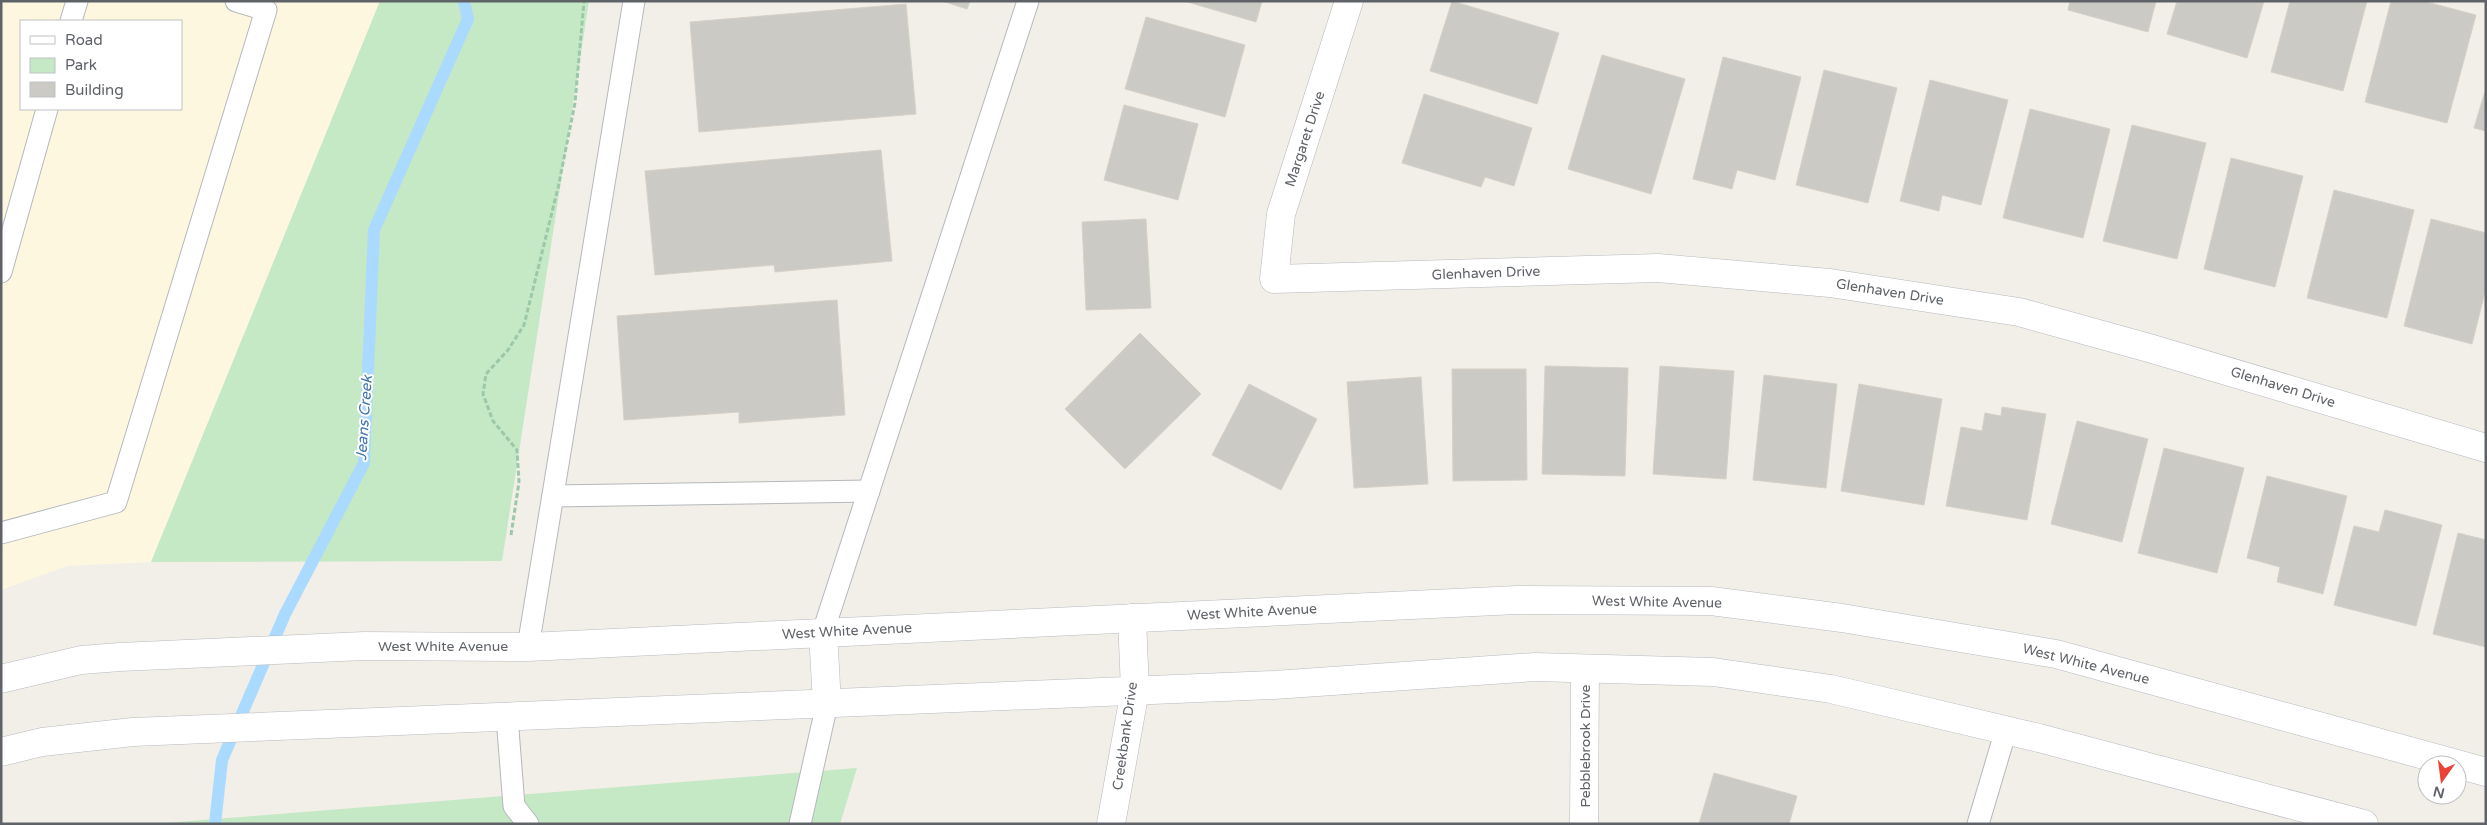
<svg xmlns="http://www.w3.org/2000/svg" width="2487" height="825" font-family="'Varela Round',sans-serif">
  <style>
    .commercial { fill: #fef7e0; fill-rule: evenodd }
    .green { fill: #c5e8c5 }
    .lines { fill: none; stroke-linecap: round; stroke-linejoin: round }
    .stream { stroke: #aadaff; stroke-width: 12 }
    .building { fill: #cccac5; stroke: #d6d1c6 }
    .lane-casing { stroke: #b5b8bc; stroke-width: 23 }
    .street-casing { stroke: #b5b8bc; stroke-width: 29 }
    .secondary-casing { stroke: #b6babf; stroke-width: 29 }
    .path { stroke: #9cc7a9; stroke-width: 3; stroke-dasharray: 5 2.5; stroke-linecap: butt }
    .lane { stroke: #fff; stroke-width: 21 }
    .street { stroke: #fff; stroke-width: 28 }
    .secondary { stroke: #fff; stroke-width: 28 }
    .labels { text-anchor: middle; dominant-baseline: central; stroke-width: 4; stroke-linejoin: round; paint-order: stroke }
    .street-label { font-size: 14px; fill: #5f6368; stroke: #fff }
    .water-label { font-size: 15px; font-style: italic; fill: #4174aa; stroke: #fff }
  </style>
  <rect width="100%" height="100%" fill="#f1efe8"/>
  <path class="commercial" d="M1,1h379l-229,561 -84,4 -66,24zM21,21h160v88h-160z"/>
  <g class="green">
    <path d="M380,1h209l-87,560 -351,1z"/>
    <path d="M857,768l-17,56h-687z"/>
  </g>
  <g class="lines">
    <path class="stream" d="M215,824l7,-64 63,-146 79,-151 10,-233 94,-211 -4,-18"/>
  </g>
  <g class="building">
    <path d="M942,1h28l-3,8z"/>
    <path d="M1184,1h78l-6,21z"/>
    <path d="M1452,1l107,32 -22,71 -107,-33z"/>
    <path d="M2070,1h86l-8,31 -80,-22z"/>
    <path d="M2177,1h87l-17,57 -80,-24z"/>
    <path d="M2290,1h77l-24,90 -72,-19z"/>
    <path d="M2391,1h32l53,14 -29,108 -82,-21z"/>
    <path d="M906,4l10,110 -217,18 -9,-110z"/>
    <path d="M1146,17l99,28 -20,72 -100,-28z"/>
    <path d="M1602,55l83,24 -34,115 -83,-25z"/>
    <path d="M1723,57l78,20 -26,103 -38,-10 -5,19 -39,-10z"/>
    <path d="M1824,70l73,18 -29,115 -72,-18z"/>
    <path d="M1930,80l78,20 -27,105 -39,-10 -3,16 -39,-10z"/>
    <path d="M2486,88v43l-12,-3z"/>
    <path d="M1424,94l108,34 -18,58 -29,-9 -4,10 -79,-24z"/>
    <path d="M1124,105l74,19 -20,76 -74,-20z"/>
    <path d="M2030,109l80,20 -27,109 -80,-20z"/>
    <path d="M2132,125l74,18 -29,116 -74,-18z"/>
    <path d="M881,150l11,111 -117,11 -1,-7 -119,10 -10,-104z"/>
    <path d="M2231,158l72,18 -28,111 -71,-18z"/>
    <path d="M2334,190l80,20 -27,108 -80,-20z"/>
    <path d="M1146,219l5,89 -65,2 -4,-88z"/>
    <path d="M2431,219l55,14v55l-14,56 -68,-18z"/>
    <path d="M837,300l8,115 -106,8v-11l-115,8 -7,-104z"/>
    <path d="M1140,333l61,61 -76,75 -60,-60z"/>
    <path d="M1545,366l83,2 -3,108 -83,-2z"/>
    <path d="M1660,366l74,5 -8,108 -73,-5z"/>
    <path d="M1452,369h74l1,111 -74,1z"/>
    <path d="M1764,375l73,9 -11,104 -73,-8z"/>
    <path d="M1421,377l7,107 -74,4 -7,-106z"/>
    <path d="M1249,384l68,35 -36,71 -69,-35z"/>
    <path d="M1859,384l83,15 -18,106 -83,-14z"/>
    <path d="M2002,407l44,7 -19,106 -81,-14 15,-79 21,4 3,-18 16,3z"/>
    <path d="M2077,421l71,18 -26,103 -71,-18z"/>
    <path d="M2164,448l80,20 -27,105 -79,-20z"/>
    <path d="M2267,476l80,20 -24,98 -46,-12 3,-15 -33,-9z"/>
    <path d="M2385,510l57,15 -26,101 -82,-21 20,-79 25,6z"/>
    <path d="M2458,533l28,7v107l-53,-13z"/>
    <path d="M1714,773l83,23 -8,28h-90z"/>
  </g>
  <g class="lines">
    <defs>
      <g id="lane">
        <path d="M71,21l6,-20"/>
        <path d="M1,272l46,-163"/>
        <path d="M553,496l316,-5"/>
        <path d="M1,533l115,-31 150,-492 -30,-9"/>
        <path d="M823,632l205,-631"/>
        <path d="M528,647l106,-646"/>
        <path d="M507,717l7,89 14,18"/>
        <path d="M800,824l27,-120"/>
        <path d="M1978,824l28,-94"/>
      </g>
      <g id="street">
        <path d="M1349,1l-68,213 -7,65 384,-11 172,15 189,29 130,36 337,100"/>
        <path d="M1111,824l24,-134 -3,-72"/>
        <path d="M1584,824l1,-155"/>
      </g>
      <g id="secondary">
        <path d="M823,632l4,72"/>
        <path d="M1,679l80,-19 39,-3 244,-11 164,1 989,-47 194,1 131,17 214,36 430,118"/>
        <path d="M1,752l41,-10 91,-10 1141,-47 261,-18 178,5 118,17 208,49 325,86"/>
      </g>
    </defs>
    <use href="#lane" class="lane-casing"/>
    <use href="#street" class="street-casing"/>
    <use href="#secondary" class="secondary-casing"/>
    <path class="path" d="M511,535l8,-53 -2,-32 -24,-29 -10,-27 3,-20 22,-24 16,-25 34,-137 17,-85 9,-102"/>
    <use href="#lane" class="lane"/>
    <use href="#street" class="street"/>
    <use href="#secondary" class="secondary"/>
  </g>
  <g class="labels">
    <g class="street-label">
      <text transform="translate(1305 139) rotate(-72)">Margaret Drive</text>
      <text transform="translate(1486 273) rotate(-2)">Glenhaven Drive</text>
      <text transform="translate(1890 292) rotate(9)">Glenhaven Drive</text>
      <text transform="translate(2283 387) rotate(17)">Glenhaven Drive</text>
      <text transform="translate(1657 602) rotate(1)">West White Avenue</text>
      <text transform="translate(1252 612) rotate(-3)">West White Avenue</text>
      <text transform="translate(847 631) rotate(-3)">West White Avenue</text>
      <text x="443" y="646">West White Avenue</text>
      <text transform="translate(2086 664) rotate(14)">West White Avenue</text>
      <text transform="translate(1125 736) rotate(-82)">Creekbank Drive</text>
      <text transform="translate(1585 746) rotate(-90)">Pebblebrook Drive</text>
    </g>
    <g class="water-label">
      <text transform="translate(364 418) rotate(-86)">Jeans Creek</text>
    </g>
  </g>
  <rect width="2487" height="825" fill="none" stroke="#5f6368" stroke-width="5"/>
  <rect x="20" y="20" width="162" height="90" fill="#ffffff" stroke="#bfc1c3"/>
  <rect x="30" y="36" width="25" height="8" fill="#ffffff" stroke="#bfc1c3"/>
  <text x="65" y="45" font-size="15" fill="#5f6368">Road</text>
  <rect x="30" y="58" width="25" height="15" fill="#c5e8c5" stroke="#bfc1c3"/>
  <text x="65" y="70" font-size="15" fill="#5f6368">Park</text>
  <rect x="30" y="82" width="25" height="15" fill="#cccac5" stroke="#bfc1c3"/>
  <text x="65" y="95" font-size="15" fill="#5f6368">Building</text>
  <g transform="translate(2442 780) rotate(194)"><circle r="24" fill="#ffffff" stroke="#bfc1c3"/>
  <path d="M0-4L9 19L0 12L-9 19Z" fill="#ea4335"/>
  <text y="-8" font-size="14" font-weight="bold" text-anchor="middle" fill="#5f6368">N</text>
  </g>
</svg>
